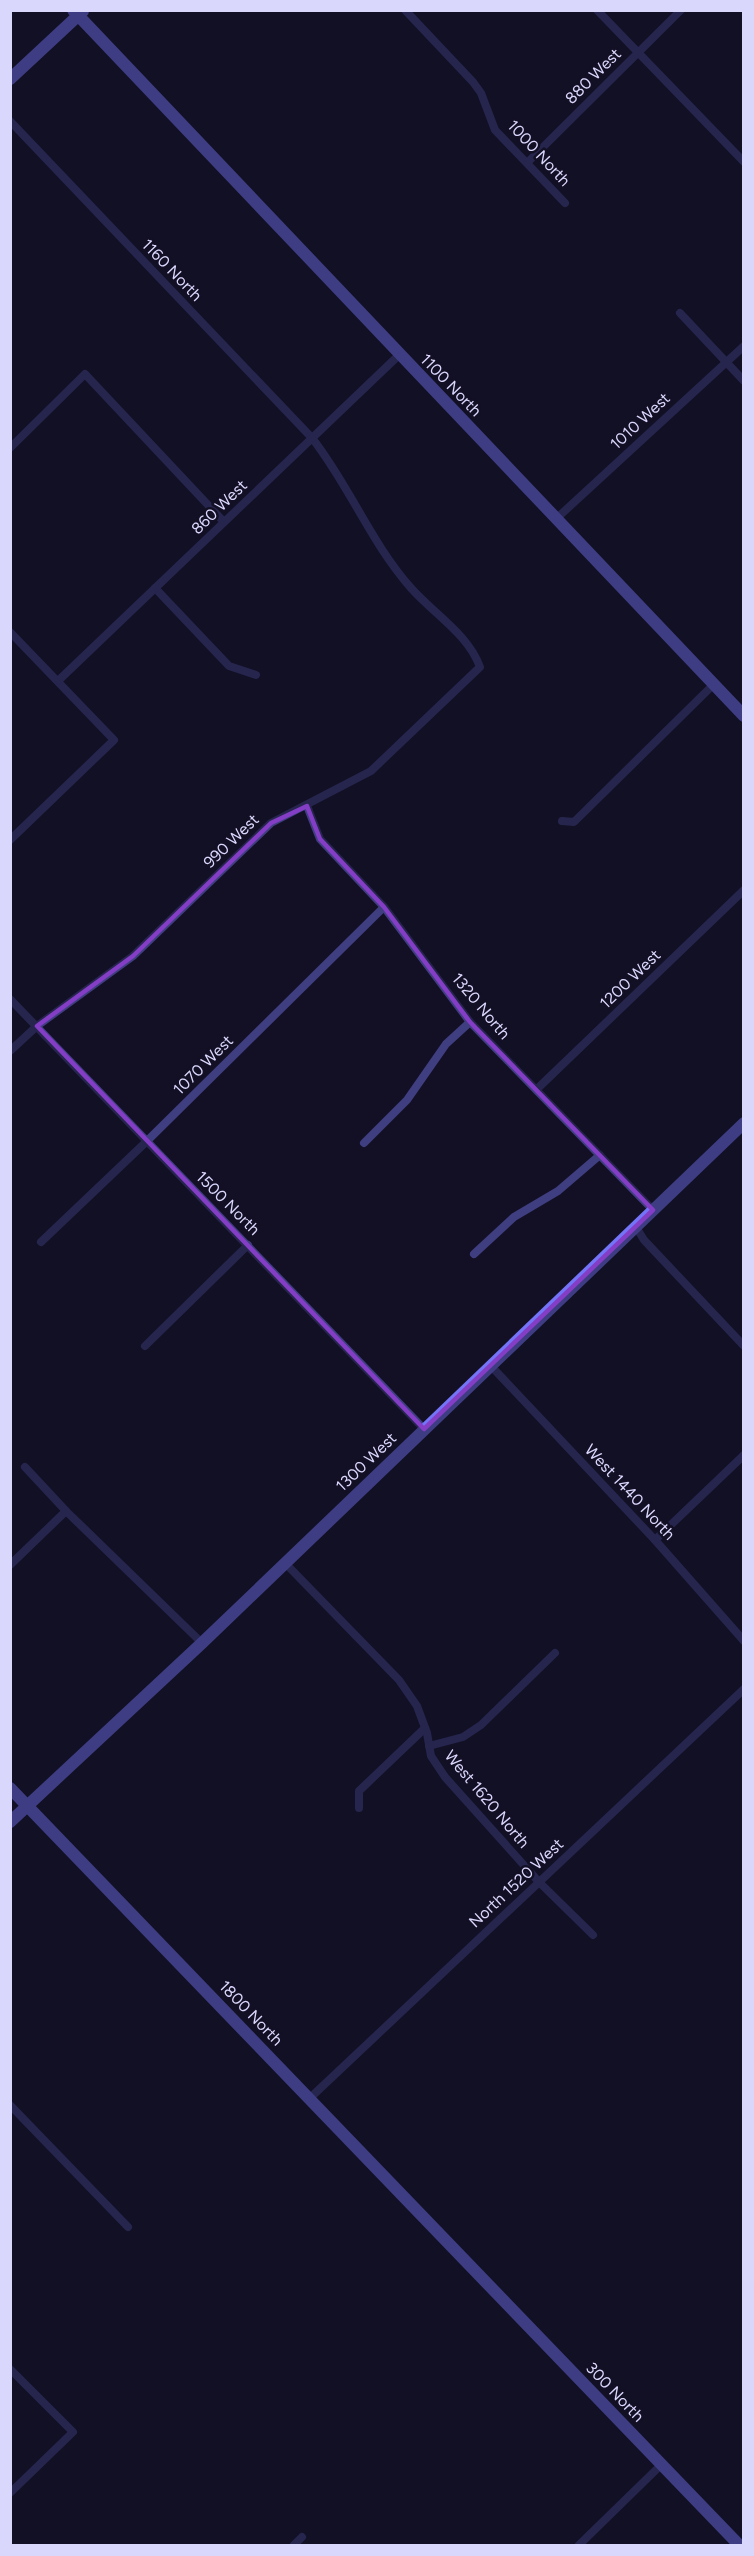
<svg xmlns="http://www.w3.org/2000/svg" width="754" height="2556" font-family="Figtree,sans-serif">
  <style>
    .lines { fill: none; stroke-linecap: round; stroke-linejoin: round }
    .street { stroke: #3f3e81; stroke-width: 8 }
    .secondary { stroke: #7374f7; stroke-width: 12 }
    .marked { fill: none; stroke: #843dc5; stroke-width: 4.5; stroke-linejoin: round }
    .labels { text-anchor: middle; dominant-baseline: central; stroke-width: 5; stroke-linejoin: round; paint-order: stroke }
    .street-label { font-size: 16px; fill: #dad7fd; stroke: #131025 }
  </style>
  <rect width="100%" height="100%" fill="#131025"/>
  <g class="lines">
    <g class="street">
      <path d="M405,10l68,72 8,11 14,37 70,73"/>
      <path d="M597,10l147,152"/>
      <path d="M10,121l302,317c37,47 59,105 99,150 23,26 57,46 69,79l-109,104 -100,52 -138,133 -96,70 -27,25"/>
      <path d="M527,163l154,-153"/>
      <path d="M680,313l64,68"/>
      <path d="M10,448l75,-74 139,148"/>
      <path d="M557,518l187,-172"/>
      <path d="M155,588l74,78 27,9"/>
      <path d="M10,632l104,108 -104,100"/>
      <path d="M59,680l340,-325"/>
      <path d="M307,806l13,33 64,68 86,115 183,188"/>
      <path d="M562,821l12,1 140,-138"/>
      <path d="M10,999l414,430"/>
      <path d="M537,1089l207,-199"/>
      <path d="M364,1143l43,-43 39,-56 24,-22"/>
      <path d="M636,1227l8,13 100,106"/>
      <path d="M41,1242l105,-100 238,-235"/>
      <path d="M474,1254l40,-37 44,-26 42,-36"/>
      <path d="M145,1346l103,-101"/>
      <path d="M491,1366l164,174 89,101"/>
      <path d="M25,1467l41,44 136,132"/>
      <path d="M655,1540l89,-85"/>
      <path d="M285,1563l114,117 18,26 10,27 4,23 14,21 94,105 54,53"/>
      <path d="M10,1565l56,-54"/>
      <path d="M429,1746l34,-9 18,-12 74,-72"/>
      <path d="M359,1808v-17l66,-63"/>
      <path d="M310,2098l434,-409"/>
      <path d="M10,2105l118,122"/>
      <path d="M10,2369l63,63 -63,61"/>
      <path d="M293,2546l9,-9"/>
      <path d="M578,2546l84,-82"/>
    </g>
    <g class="secondary">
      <path d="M73,10l671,706"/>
      <path d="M10,79l73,-68"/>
      <path d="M10,1788l730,758"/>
      <path d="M10,1822l192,-179 542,-520"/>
    </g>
  </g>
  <path d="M0 0H754V2556H0ZM307,806l13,33 64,68 86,115 183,188 -229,219 -387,-403 96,-70 138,-133z" fill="#131025" fill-opacity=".55" fill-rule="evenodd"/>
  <path class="marked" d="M307,806l13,33 64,68 86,115 183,188 -229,219 -387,-403 96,-70 138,-133z"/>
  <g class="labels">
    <g class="street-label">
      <text transform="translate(593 76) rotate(-45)">880 West</text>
      <text transform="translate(539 153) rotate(47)">1000 North</text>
      <text transform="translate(172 270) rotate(46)">1160 North</text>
      <text transform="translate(451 385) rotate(46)">1100 North</text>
      <text transform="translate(640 421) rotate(-43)">1010 West</text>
      <text transform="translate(219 507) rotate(-44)">860 West</text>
      <text transform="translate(231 841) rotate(-44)">990 West</text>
      <text transform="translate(630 979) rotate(-44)">1200 West</text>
      <text transform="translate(481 1006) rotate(50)">1320 North</text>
      <text transform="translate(203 1065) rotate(-45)">1070 West</text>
      <text transform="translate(228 1203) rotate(45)">1500 North</text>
      <text transform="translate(366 1462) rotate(-44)">1300 West</text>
      <text transform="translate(630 1492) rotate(47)">West 1440 North</text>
      <text transform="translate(487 1799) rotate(50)">West 1620 North</text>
      <text transform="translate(516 1883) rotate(-43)">North 1520 West</text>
      <text transform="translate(251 2013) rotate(46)">1800 North</text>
      <text transform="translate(615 2392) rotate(46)">300 North</text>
    </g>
  </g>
  <rect width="754" height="2556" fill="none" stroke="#dad7fd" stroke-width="24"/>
</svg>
